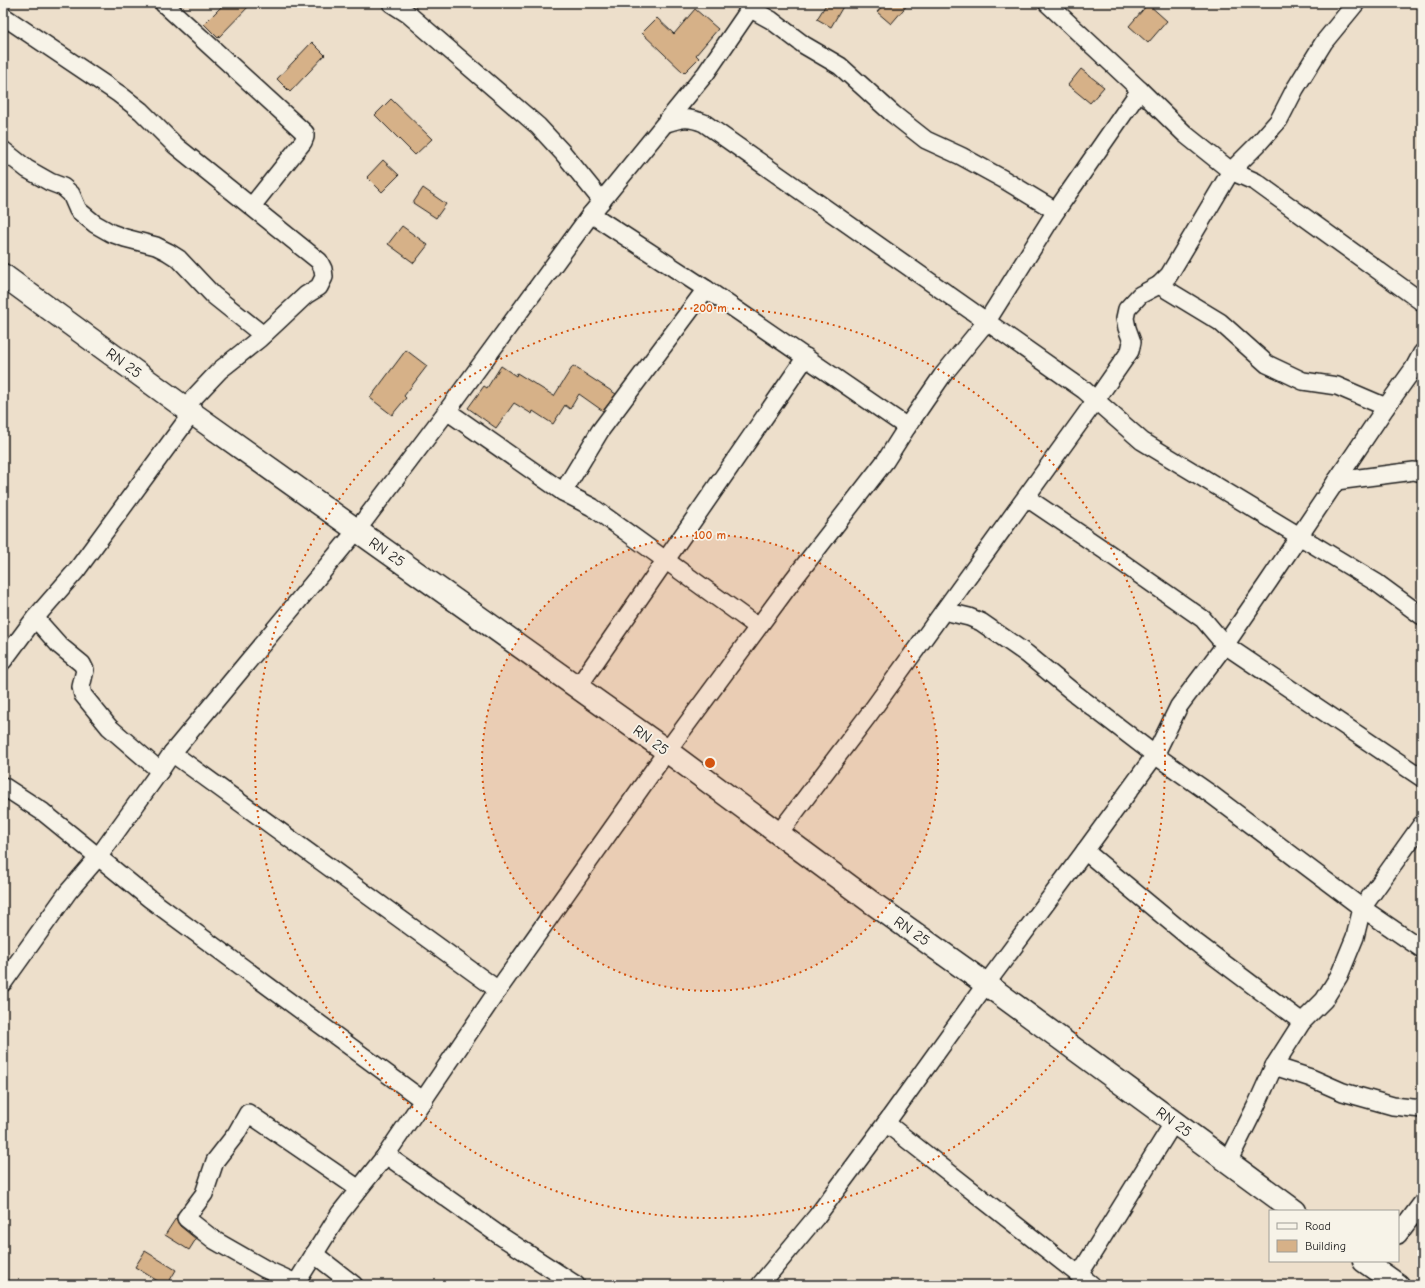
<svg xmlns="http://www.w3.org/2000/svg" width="1425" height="1288" font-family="'Comic Neue',sans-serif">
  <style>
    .building { fill: #d6b188; stroke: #1c1c1c }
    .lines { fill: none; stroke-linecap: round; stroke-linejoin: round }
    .minor-casing { stroke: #1c1c1c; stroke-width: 20 }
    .major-casing { stroke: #1c1c1c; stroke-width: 25 }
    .minor { stroke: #f7f3e8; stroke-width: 17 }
    .major { stroke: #f7f3e8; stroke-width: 22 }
    .ring { fill: none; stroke: #d4530e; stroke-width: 2; stroke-dasharray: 2 4 }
    .labels { text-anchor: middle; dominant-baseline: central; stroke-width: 3.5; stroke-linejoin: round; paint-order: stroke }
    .street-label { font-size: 15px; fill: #1c1c1c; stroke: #f7f3e8 }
    .centre { fill: #d4530e; stroke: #f7f3e8; stroke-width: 2 }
    .ring-label { font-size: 12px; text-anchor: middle; font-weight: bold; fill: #d4530e; stroke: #f7f3e8; stroke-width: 3.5; stroke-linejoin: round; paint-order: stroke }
  </style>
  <rect width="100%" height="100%" fill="#eddfcb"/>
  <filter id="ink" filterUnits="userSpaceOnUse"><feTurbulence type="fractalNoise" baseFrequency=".025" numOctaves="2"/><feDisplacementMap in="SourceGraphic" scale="8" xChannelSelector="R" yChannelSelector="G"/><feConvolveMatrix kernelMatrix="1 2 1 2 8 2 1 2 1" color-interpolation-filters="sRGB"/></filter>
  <g filter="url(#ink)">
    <g class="building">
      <path d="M225,3h27l-34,35 -14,-14z"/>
      <path d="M827,3h18l-14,24 -14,-8z"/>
      <path d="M885,3h24l-18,21 -14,-12z"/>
      <path d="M1148,4l19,17 -19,22 -19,-17z"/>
      <path d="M695,9l23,20 -22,26 3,3 -15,15 -42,-40 15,-15 17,16z"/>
      <path d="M312,42l13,13 -35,37 -13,-13z"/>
      <path d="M1081,69l23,18 -14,16 -22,-18z"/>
      <path d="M391,99l41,40 -17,16 -40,-40z"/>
      <path d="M383,160l16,15 -17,17 -15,-15z"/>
      <path d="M423,188l23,16 -10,14 -23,-15z"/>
      <path d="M402,226l26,19 -14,18 -26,-19z"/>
      <path d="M406,350l21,16 -23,30 2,2 -14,17 -22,-17z"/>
      <path d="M501,366l15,10 1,-3 37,23 19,-30 43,28 -13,17 -24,-17 -9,15 -5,-4 -12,19 -20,-13 -1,3 -18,-11 -18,25 -28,-20 16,-22 3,2z"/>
      <path d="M176,1218l4,8 16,13 -7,11 -24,-15z"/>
      <path d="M145,1251l31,19 -9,15h-3l-29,-18z"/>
    </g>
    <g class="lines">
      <defs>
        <g id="minor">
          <path d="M163,3l142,130v4l-2,5 -51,64"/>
          <path d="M391,3l17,11 130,112 25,27 39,48"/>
          <path d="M745,3l6,6 20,11 33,25 36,21 53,48 33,26 35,16 42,23 53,32"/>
          <path d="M3,16l116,78 22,17 35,35 143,115 4,8 1,8 -5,10 -13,8 -47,44 -39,31 -35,37"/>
          <path d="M1140,90l46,45 45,36 25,11 166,120"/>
          <path d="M667,123c16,-5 21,-6 37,0l380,267 58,51 235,142 45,33"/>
          <path d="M3,150l24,19 23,13 13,5 8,7 7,16 17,14 16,9 14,5 31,8 12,6 11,7 34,36 50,40"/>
          <path d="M591,214l115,75 201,138"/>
          <path d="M1159,285l61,37 47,42 36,17 34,5 49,21"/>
          <path d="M447,411l116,81 29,15 166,120"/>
          <path d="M1336,481l78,-10 8,2"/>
          <path d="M563,492l37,-61 106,-142"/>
          <path d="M1027,498l77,52 99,69 22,26 197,133"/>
          <path d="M944,611l25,6 12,5 46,32 46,38 82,63 57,40 150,113 60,41"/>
          <path d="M35,618l25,28 22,18 3,6 -4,17 2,8 26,32 51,44"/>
          <path d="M3,661l32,-43 41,-47 116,-158"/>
          <path d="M578,687l228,-330"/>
          <path d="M172,753l326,237"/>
          <path d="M3,786l40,26 107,87 274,202"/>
          <path d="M779,833l91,-120 226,-313 34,-49 2,-9 -5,-14 -2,-10 2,-9 13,-14 19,-10 10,-10 62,-104 27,-27 21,-24 16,-31 29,-47 32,-39"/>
          <path d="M1085,851l105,87 112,84"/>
          <path d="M3,983l65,-91 31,-36 61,-85 12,-18 185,-223 90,-119 144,-197 115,-141 48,-70"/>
          <path d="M1274,1066l37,12 32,14 50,14 29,3"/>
          <path d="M886,1123l206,162"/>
          <path d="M386,1155l113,80 77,50"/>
          <path d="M1228,1162l29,-58 17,-38 28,-44 22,-22 15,-24 16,-39 7,-29 60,-84"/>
          <path d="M1398,1235l24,-32"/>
          <path d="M314,1254l40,31"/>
          <path d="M1079,1275l95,-153"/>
          <path d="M296,1283l-31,-14 -51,-29 -28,-22 18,-24 11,-33 21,-27 12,-21 111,76"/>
          <path d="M295,1285l45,-72 46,-58 112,-165 169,-239 126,-171 93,-120 21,-33 35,-51 45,-55 69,-110 84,-121 -93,-87"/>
          <path d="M760,1285l57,-69 69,-93 100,-139 99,-133 70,-96 24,-49 46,-61 44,-64 117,-174 28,-39 8,-15"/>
        </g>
        <g id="major">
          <path d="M3,275l189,138 475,338 204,151 115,82 309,227"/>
          <path d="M1364,1261l34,24"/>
        </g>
      </defs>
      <use href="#minor" class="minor-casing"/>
      <use href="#major" class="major-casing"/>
      <use href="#minor" class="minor"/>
      <use href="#major" class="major"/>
    </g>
  </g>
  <circle cx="710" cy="763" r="228" fill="#d4530e" fill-opacity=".12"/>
  <g class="ring">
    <circle cx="710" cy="763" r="228"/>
    <circle cx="710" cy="763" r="455"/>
  </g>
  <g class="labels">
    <g class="street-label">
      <text transform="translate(124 363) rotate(36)">RN 25</text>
      <text transform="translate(387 552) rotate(35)">RN 25</text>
      <text transform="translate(651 740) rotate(36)">RN 25</text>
      <text transform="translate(912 931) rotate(35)">RN 25</text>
      <text transform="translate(1174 1122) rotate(36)">RN 25</text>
    </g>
  </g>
  <circle cx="710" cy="763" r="6" class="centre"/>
  <g class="ring-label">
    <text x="710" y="312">200 m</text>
    <text x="710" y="539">100 m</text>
  </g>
  <rect width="1425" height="1288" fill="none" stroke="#f7f3e8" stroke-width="16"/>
  <rect x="8" y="8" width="1409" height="1272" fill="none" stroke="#1c1c1c" stroke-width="1.5" filter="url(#ink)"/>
  <rect x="1269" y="1210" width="130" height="52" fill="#f7f3e8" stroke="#9f9d96"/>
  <rect x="1277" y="1223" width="20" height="6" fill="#f7f3e8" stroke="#9f9d96"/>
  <text x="1305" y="1230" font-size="12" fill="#1c1c1c">Road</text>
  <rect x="1277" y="1240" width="20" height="12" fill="#d6b188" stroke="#9f9d96"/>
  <text x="1305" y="1250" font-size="12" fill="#1c1c1c">Building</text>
</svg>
